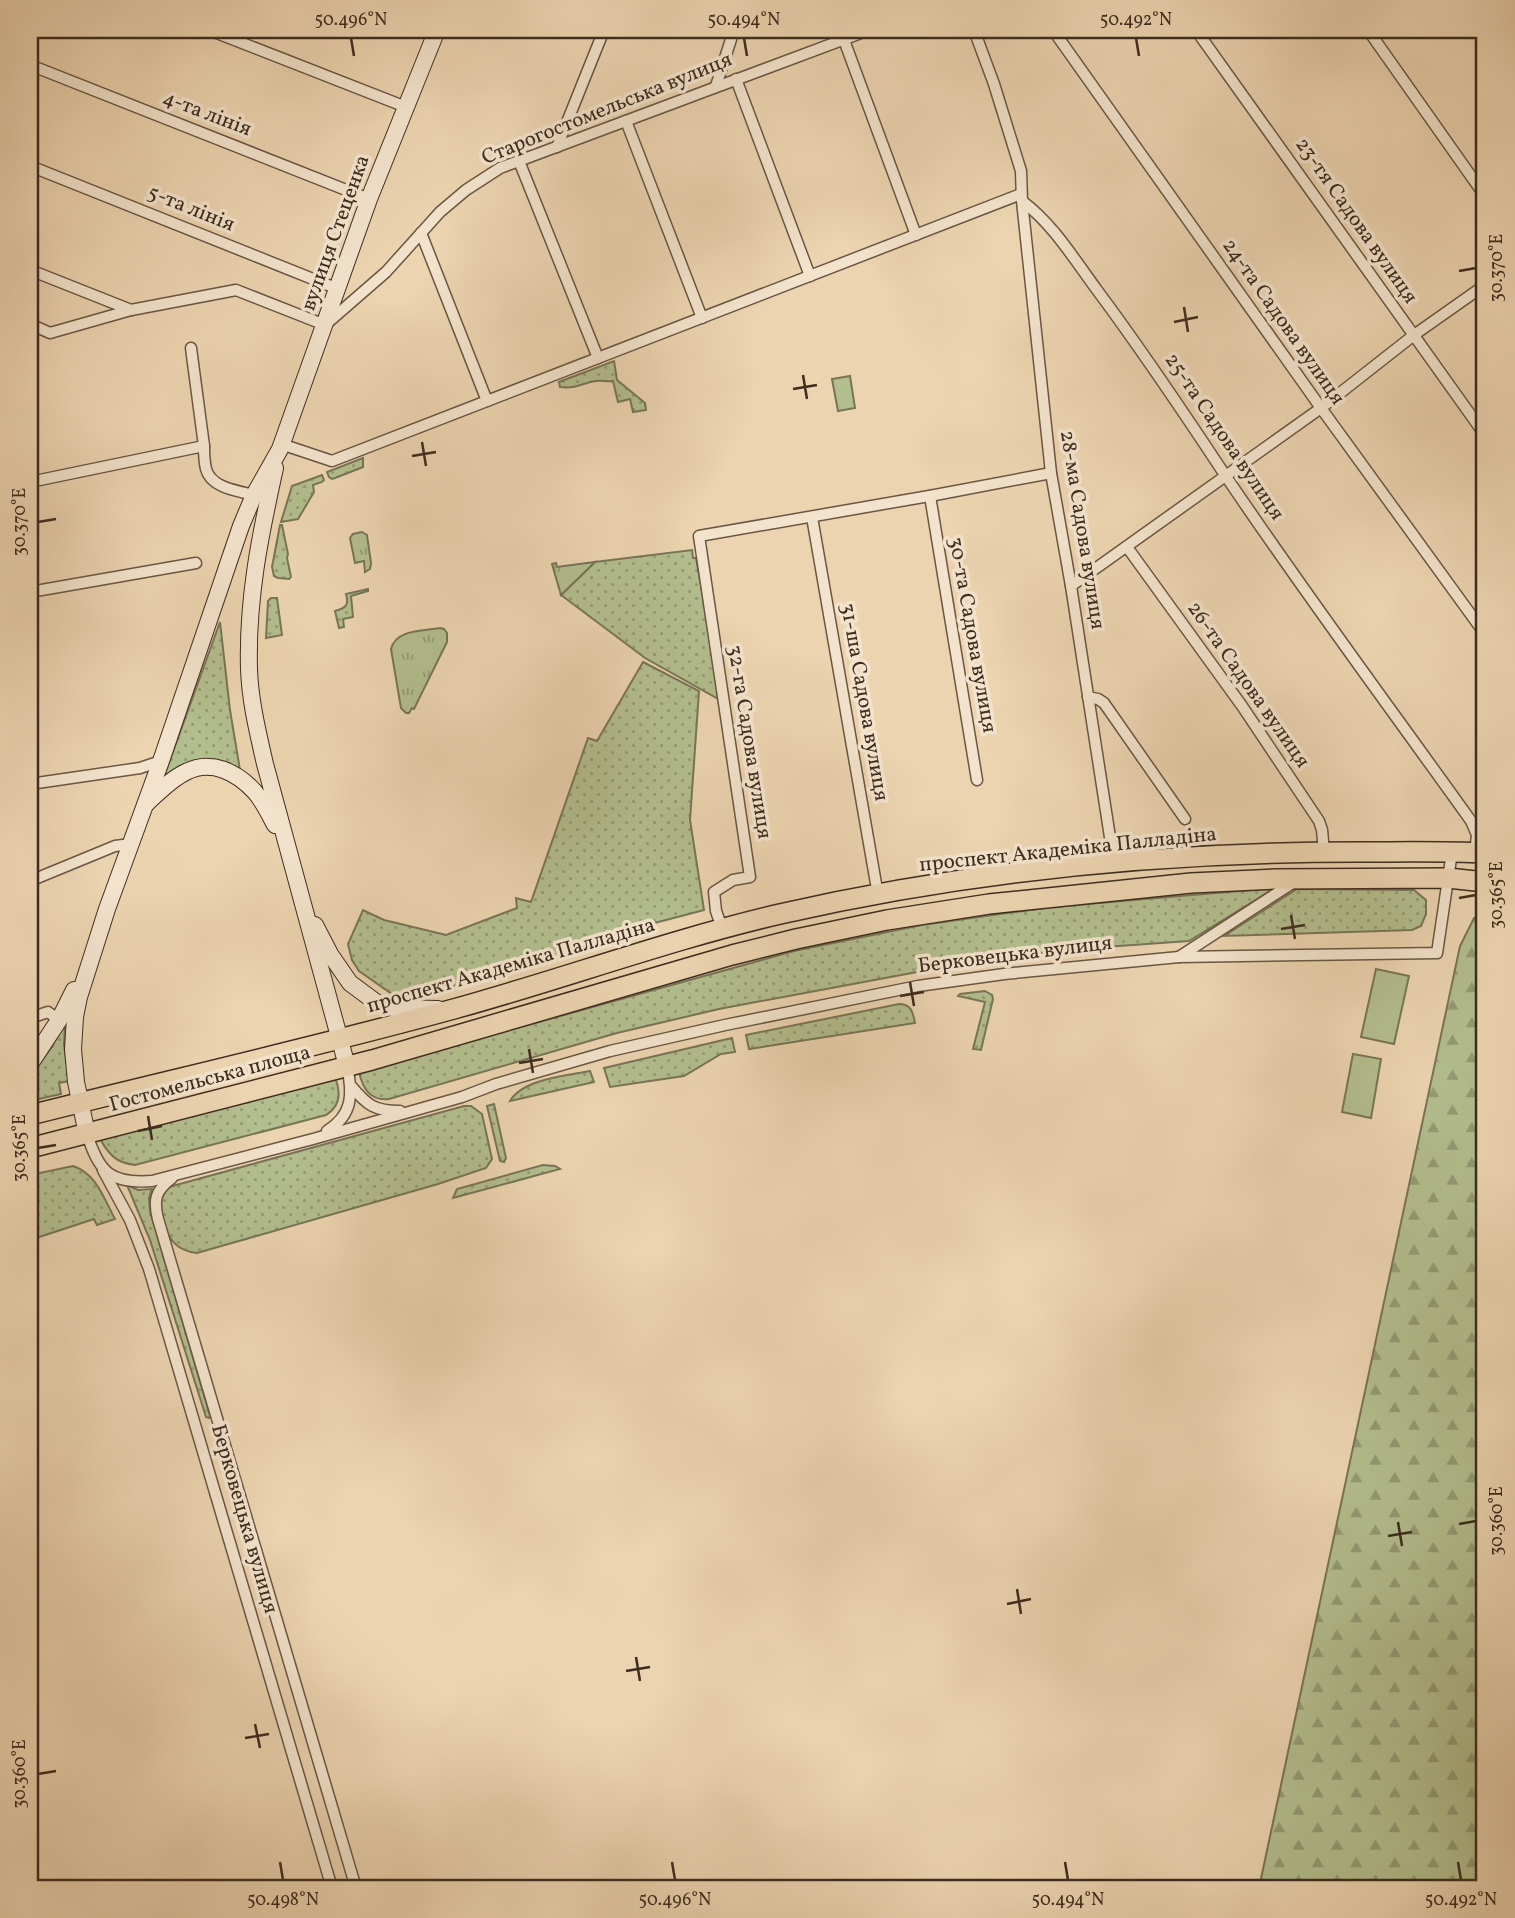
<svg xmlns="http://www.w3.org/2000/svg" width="1515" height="1918" font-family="Vollkorn,serif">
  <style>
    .grass { fill: url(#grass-dots); stroke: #787556; stroke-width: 2 }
    .forest { fill: url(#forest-firs); stroke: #787556; stroke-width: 2 }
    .park { fill: url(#park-tufts); stroke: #787556; stroke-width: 2 }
    .pitch { fill: #b3be8e; stroke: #787556; stroke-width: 2 }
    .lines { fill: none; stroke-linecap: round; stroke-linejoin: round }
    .minor-casing { stroke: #6a5643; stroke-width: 13 }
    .secondary-casing { stroke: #3e2c1f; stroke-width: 18 }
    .trunk-casing { stroke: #3e2c1f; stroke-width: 22 }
    .minor { stroke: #f3e3cc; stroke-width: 10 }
    .secondary { stroke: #f3e3cc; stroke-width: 16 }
    .trunk { stroke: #ecd4b0; stroke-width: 19 }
    .ticks { fill: none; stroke: #3e2c1f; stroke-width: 2.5 }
    .labels { text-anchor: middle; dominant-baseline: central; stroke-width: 7; stroke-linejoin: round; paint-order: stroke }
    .street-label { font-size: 21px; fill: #3e2c1f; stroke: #f3e3cc }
    .neatline { fill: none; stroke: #3e2c1f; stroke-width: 2.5 }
    .ticks-label { font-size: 18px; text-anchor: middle; fill: #3e2c1f }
  </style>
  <defs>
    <pattern id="grass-dots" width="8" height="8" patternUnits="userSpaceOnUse" patternTransform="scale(1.75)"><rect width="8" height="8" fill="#b3be8e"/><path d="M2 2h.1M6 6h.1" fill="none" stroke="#939b73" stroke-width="1.8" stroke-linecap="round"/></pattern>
    <pattern id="forest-firs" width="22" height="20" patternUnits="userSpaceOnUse" patternTransform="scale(1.75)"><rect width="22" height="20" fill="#b3be8e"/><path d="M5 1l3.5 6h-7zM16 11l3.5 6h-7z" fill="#939b73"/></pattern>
    <pattern id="park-tufts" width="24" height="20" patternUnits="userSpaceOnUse" patternTransform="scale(1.75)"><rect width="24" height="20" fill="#b3be8e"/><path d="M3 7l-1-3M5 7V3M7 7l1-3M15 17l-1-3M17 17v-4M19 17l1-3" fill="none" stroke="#939b73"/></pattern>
  </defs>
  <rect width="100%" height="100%" fill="#ecd4b0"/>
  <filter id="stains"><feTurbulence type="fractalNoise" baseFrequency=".00286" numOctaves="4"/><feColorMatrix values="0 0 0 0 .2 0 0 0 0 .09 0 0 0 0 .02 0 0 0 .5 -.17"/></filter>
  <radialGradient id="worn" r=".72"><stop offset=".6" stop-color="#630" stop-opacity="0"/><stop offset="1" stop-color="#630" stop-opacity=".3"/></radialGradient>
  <g class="grass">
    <path d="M614,361l3,19 28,23 1,7 -13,2 -3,-13 -12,3 -5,-21c-9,1 -9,-1 -17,0 -16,2 -17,8 -36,6l-1,-5z"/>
    <path d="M363,458v9l-28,11 -3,1 -3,-2 -2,-5z"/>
    <path d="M322,475l2,5 -2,2 -9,3 1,7 -16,27 -17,3 11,-36z"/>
    <path d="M280,525h2l6,29 -1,4 4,19 -2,2 -11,-1 -4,-2 -2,-9z"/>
    <path d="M692,550l1,8h3l26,143 -77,-43 -84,-63 34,-33z"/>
    <path d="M368,589v2l-17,5 2,21 -10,2 1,8 -5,1 -4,-17c12,-3 14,-7 11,-17z"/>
    <path d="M271,598h6l5,37 -16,3 2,-37z"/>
    <path d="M220,622l10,88 10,60 -72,6 -3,-2z"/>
    <path d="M643,662l56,29 -9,129 14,90 -57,15 -17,13 -217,59h-12l-9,-3 -33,-23 -7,-11 -4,-16 15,-34 21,10 62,15 71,-27 -1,-10 15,4 57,-164 9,3z"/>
    <path d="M1275,888l-86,53 -127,9 -118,17 -225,42 -102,24 -228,66c-19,2 -26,-10 -30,-27l435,-121 128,-26 129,-18z"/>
    <path d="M1297,889l117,1 12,10v14l-5,12 -9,4 -188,6z"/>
    <path d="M985,991l7,4 1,4 -12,51 -8,-1 12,-47 -27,-6 2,-2z"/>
    <path d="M899,1004c12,0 14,8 16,19l-166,26 -3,-14z"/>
    <path d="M65,1024l-1,21 5,36 -10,2 2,11 -31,7v-24l21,-29z"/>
    <path d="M732,1038l3,14 -14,2 -37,22 -74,11 -6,-19z"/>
    <path d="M590,1071l4,11 -84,19c13,-22 56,-25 80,-30z"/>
    <path d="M331,1079l5,1c5,14 3,27 -10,35l-191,50c-19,-2 -27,-11 -36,-28z"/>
    <path d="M494,1104l12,54 -2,4 -4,-1 -13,-55z"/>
    <path d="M464,1106h7l11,8 10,45 -6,9 -48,16 -241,69c-21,-2 -30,-15 -34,-34 -3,-13 -4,-22 6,-32z"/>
    <path d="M543,1165l12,1 5,3 -107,29 4,-9z"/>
    <path d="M73,1166c24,8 31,33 42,53l-18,6 -3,-6 -64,21v-65z"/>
    <path d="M127,1185l11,5 14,-1 -3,9 1,13 60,205 -1,2 -3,-1 -56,-177z"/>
  </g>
  <path class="forest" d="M1474,918l11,1v969h-226l201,-942z"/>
  <g class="park">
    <path d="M362,532l5,3 4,28 -1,6 -5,3 -1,-11 -9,2 -5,-25 3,-4z"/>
    <path d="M595,562l-34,33 -9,-31 4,-1 1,4z"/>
    <path d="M440,628l4,1 3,4v9l-33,67 -2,-1 -3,5h-3l-5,-5 -10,-59c5,-20 32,-18 49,-21z"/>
  </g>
  <g class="pitch">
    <path d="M850,376l5,32 -17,3 -6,-32z"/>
    <path d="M1376,969l33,7 -15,68 -33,-7z"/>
    <path d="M1353,1054l28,5 -10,59 -29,-6z"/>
  </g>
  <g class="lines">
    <defs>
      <g id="minor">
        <path d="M209,30l197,77"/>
        <path d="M974,30l20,54 27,87 1,30c31,23 52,58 75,89 44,59 85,120 126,182 80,119 165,233 248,349l6,14 -2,18"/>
        <path d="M1053,30l268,378 164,226"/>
        <path d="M1196,30l289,405"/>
        <path d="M1368,30l117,166"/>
        <path d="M844,40l72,195"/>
        <path d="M30,65l339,134"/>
        <path d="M736,79l74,197"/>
        <path d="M716,86l18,-56"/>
        <path d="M626,121l76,197"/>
        <path d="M557,147l47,-117"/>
        <path d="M519,161l79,197"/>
        <path d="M30,166l308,123"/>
        <path d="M1022,201l29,272 20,113 43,277"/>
        <path d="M421,233l66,168"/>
        <path d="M30,270l101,40"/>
        <path d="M30,324l20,9 81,-23 105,-20 89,35 61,-53 54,-60 26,-22 34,-22 369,-138"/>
        <path d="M191,348l13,98"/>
        <path d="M281,444l51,17 689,-267"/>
        <path d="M30,482l174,-36c0,7 0,15 2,23 5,19 32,22 48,26"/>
        <path d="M930,496l47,284"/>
        <path d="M812,517l66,378"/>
        <path d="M1127,547l115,159 77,115 3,9 2,22"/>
        <path d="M1071,586l250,-178 93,-73 71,-50"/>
        <path d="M30,592l166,-29"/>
        <path d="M1088,697l10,2 6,4 81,116"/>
        <path d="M30,784l110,-16 21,-7"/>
        <path d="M30,881l85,-35 16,-2"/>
        <path d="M722,928l-6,-17 -2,-19 19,-12 17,-3 -51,-341 236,-41 116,-22"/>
        <path d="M1179,957l115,-75"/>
        <path d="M30,1018l18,-6 11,8"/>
        <path d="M351,1086c16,19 23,25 49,25"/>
        <path d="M327,1131c26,-16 26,-37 20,-65"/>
        <path d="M87,1134c12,38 23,50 65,47l161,-42 149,-42 34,-13 114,-33 115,-26 193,-39 86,-12 175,-17 258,-4 15,-101"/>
        <path d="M103,1170l27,50 19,49 183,619"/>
        <path d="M172,1178c-16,12 -19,21 -14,41l198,669"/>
      </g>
      <g id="secondary">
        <path d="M275,468c-15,68 -28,131 -26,201 1,32 9,64 16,95l82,302"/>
        <path d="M147,803c12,-11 24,-24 39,-31 25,-13 51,0 69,20 8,9 14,22 20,33"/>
        <path d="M315,925l15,29 20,29 27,20 16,5 45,1"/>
        <path d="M30,1064l29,-44 15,-30"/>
        <path d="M87,1134l-11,-52 -3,-33 2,-32 4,-20 28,-88 54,-148 80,-235 13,-31 26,-46 89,-250 68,-169"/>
      </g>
      <g id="trunk">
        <path d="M30,1115c140,-35 281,-67 420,-105 110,-30 218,-70 330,-96 188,-43 386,-62 578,-62 42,0 85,-1 127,1"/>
        <path d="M30,1148l342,-88 360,-105 64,-16 91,-19 102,-16 202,-21 84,-4 173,-1 37,4"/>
      </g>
    </defs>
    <use href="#minor" class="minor-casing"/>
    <use href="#secondary" class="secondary-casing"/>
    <use href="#trunk" class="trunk-casing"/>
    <use href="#minor" class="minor"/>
    <use href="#secondary" class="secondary"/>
    <use href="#trunk" class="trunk"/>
  </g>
  <path class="ticks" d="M351,38l3,18M744,38l3,18M1136,38l3,18M1459,271l17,-3M1184,307l4,25M1174,322l24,-5M803,375l4,24M793,389l24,-4M422,442l4,24M412,456l24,-4M38,522l18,-3M1459,898l17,-3M1291,915l4,24M1281,929l24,-4M910,982l4,24M900,996l24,-4M529,1049l4,24M519,1063l24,-4M148,1116l4,24M138,1131l24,-5M38,1148l18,-3M1398,1522l4,24M1459,1524l17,-3M1388,1536l24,-4M1017,1589l4,25M1007,1604l24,-5M636,1657l4,24M626,1671l24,-4M255,1724l5,24M245,1738l24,-4M38,1774l18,-3M280,1862l3,18M672,1862l3,18M1065,1862l3,18M1458,1862l3,18"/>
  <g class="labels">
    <g class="street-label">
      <text transform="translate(607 109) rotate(-22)">Старогостомельська вулиця</text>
      <text transform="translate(207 114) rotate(21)">4-та лінія</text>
      <text transform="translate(191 209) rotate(22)">5-та лінія</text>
      <text transform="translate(1356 221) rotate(55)">23-тя Садова вулиця</text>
      <text transform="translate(336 233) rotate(-70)">вулиця Стеценка</text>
      <text transform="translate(1283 322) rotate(55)">24-та Садова вулиця</text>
      <text transform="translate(1224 437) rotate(56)">25-та Садова вулиця</text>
      <text transform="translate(1082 530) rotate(81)">28-ма Садова вулиця</text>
      <text transform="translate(972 635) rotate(80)">30-та Садова вулиця</text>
      <text transform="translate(1248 685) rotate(55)">26-та Садова вулиця</text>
      <text transform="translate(864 702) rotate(80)">31-ша Садова вулиця</text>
      <text transform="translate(749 742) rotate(81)">32-га Садова вулиця</text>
      <text transform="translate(1068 850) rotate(-6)">проспект Академіка Палладіна</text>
      <text transform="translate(1015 955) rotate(-7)">Берковецька вулиця</text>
      <text transform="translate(511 966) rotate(-16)">проспект Академіка Палладіна</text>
      <text transform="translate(210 1079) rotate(-15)">Гостомельська площа</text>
      <text transform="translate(244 1519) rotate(74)">Берковецька вулиця</text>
    </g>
  </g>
  <rect width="1515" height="1918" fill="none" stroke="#ecd4b0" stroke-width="77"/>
  <rect x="38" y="38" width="1438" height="1842" class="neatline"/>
  <g class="ticks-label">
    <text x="351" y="25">50.496°N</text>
    <text x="744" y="25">50.494°N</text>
    <text x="1136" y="25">50.492°N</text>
    <text transform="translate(1496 268) rotate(-90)" y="6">30.370°E</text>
    <text transform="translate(19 522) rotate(-90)" y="6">30.370°E</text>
    <text transform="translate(1496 895) rotate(-90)" y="6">30.365°E</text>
    <text transform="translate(19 1148) rotate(-90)" y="6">30.365°E</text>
    <text transform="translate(1496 1521) rotate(-90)" y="6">30.360°E</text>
    <text transform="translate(19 1774) rotate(-90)" y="6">30.360°E</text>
    <text x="283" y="1905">50.498°N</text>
    <text x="675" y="1905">50.496°N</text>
    <text x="1068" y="1905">50.494°N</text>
    <text x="1461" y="1905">50.492°N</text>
  </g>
  <rect width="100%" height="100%" filter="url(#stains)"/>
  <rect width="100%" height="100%" fill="url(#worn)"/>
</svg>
